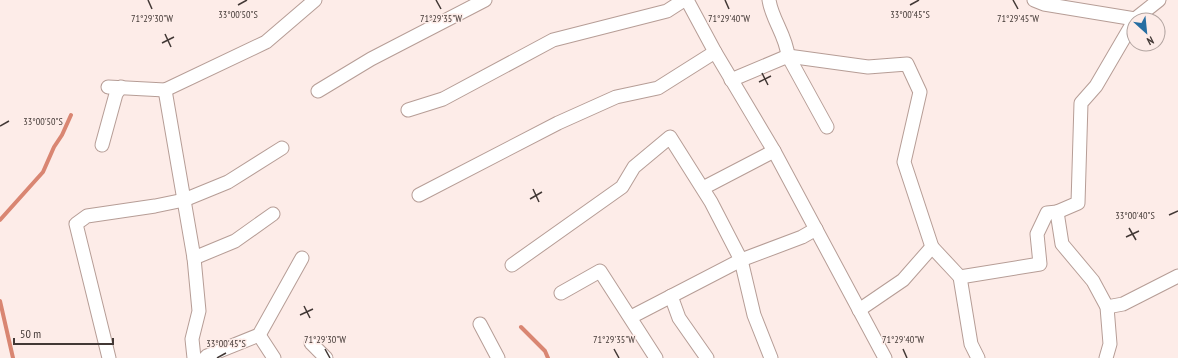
<svg xmlns="http://www.w3.org/2000/svg" width="1178" height="358" font-family="'PT Sans Narrow',sans-serif">
  <style>
    .lines { fill: none; stroke-linecap: round; stroke-linejoin: round }
    .stream { stroke: #d98672; stroke-width: 4 }
    .minor-casing { stroke: #b69d96; stroke-width: 15 }
    .minor { stroke: #fff; stroke-width: 13 }
    .ticks { fill: none; stroke: #423835; stroke-width: 1.5 }
    .ticks-label { font-size: 10px; text-anchor: middle; fill: #423835; stroke: #fdece8; stroke-width: 3; stroke-linejoin: round; paint-order: stroke }
  </style>
  <rect width="100%" height="100%" fill="#fdece8"/>
  <g class="lines">
    <g class="stream">
      <path d="M0,220l43,-48 11,-25 8,-12 9,-20"/>
      <path d="M0,301l13,57"/>
      <path d="M521,327l24,24 3,7"/>
    </g>
    <defs>
      <g id="minor">
        <path d="M687,0l28,52 59,99 111,207"/>
        <path d="M769,0c3,20 17,35 19,56l39,71"/>
        <path d="M1034,0l10,4 91,15 24,-19"/>
        <path d="M731,80l57,-24 80,11 39,-3 13,28 -16,70 28,85 28,30 80,-13 -3,-30 10,-21 10,-1 5,32 31,37 14,26 3,37 -4,14"/>
        <path d="M108,87l57,3 101,-48 49,-42"/>
        <path d="M165,90l29,168 5,53 -7,28 2,19"/>
        <path d="M318,91l53,-32 114,-59"/>
        <path d="M408,110l35,-11 110,-59 114,-29 17,-11"/>
        <path d="M102,145l14,-51 5,-7"/>
        <path d="M703,188l71,-37"/>
        <path d="M419,195l139,-72 58,-26 42,-9 57,-36"/>
        <path d="M1057,212l21,-9 3,-100 15,-17 38,-65"/>
        <path d="M194,258l41,-17 38,-27"/>
        <path d="M512,265l110,-78 12,-20 36,-30 41,65 30,58 13,55 17,43"/>
        <path d="M960,277l11,67 7,14"/>
        <path d="M561,293l39,-22 56,87"/>
        <path d="M671,296l8,22 28,40"/>
        <path d="M1107,307l16,-3 55,-28"/>
        <path d="M859,310l44,-30 29,-33"/>
        <path d="M631,317l110,-57 61,-23 14,-8"/>
        <path d="M480,324l18,34"/>
        <path d="M259,335l15,23"/>
        <path d="M311,343l15,15"/>
        <path d="M109,358l-33,-134 11,-8 68,-10 29,-6 44,-18 54,-34"/>
        <path d="M205,358l2,-2 52,-21 43,-77"/>
      </g>
    </defs>
    <use href="#minor" class="minor-casing"/>
    <use href="#minor" class="minor"/>
  </g>
  <path class="ticks" d="M148,0l4,9M436,0l5,9M725,0l4,9M1013,0l5,9M238,5l9,-5M910,5l9,-5M165,34l6,13M162,43l12,-6M762,73l6,12M759,82l12,-6M0,126l9,-5M533,189l6,13M530,199l12,-7M1169,215l9,-4M1129,228l7,12M1126,237l13,-6M304,306l6,12M300,315l13,-6M325,349l5,9M614,349l5,9M903,349l4,9M217,358l9,-5"/>
  <g class="ticks-label">
    <text x="238" y="18">33°00'50"S</text>
    <text x="910" y="18">33°00'45"S</text>
    <text x="152" y="22">71°29'30"W</text>
    <text x="441" y="22">71°29'35"W</text>
    <text x="729" y="22">71°29'40"W</text>
    <text x="1018" y="22">71°29'45"W</text>
    <text x="43" y="125">33°00'50"S</text>
    <text x="1135" y="219">33°00'40"S</text>
    <text x="325" y="343">71°29'30"W</text>
    <text x="614" y="343">71°29'35"W</text>
    <text x="903" y="343">71°29'40"W</text>
    <text x="226" y="347">33°00'45"S</text>
  </g>
  <g transform="translate(1146 32) rotate(153)"><circle r="19" fill="#fdece8" stroke="#b2a4a0"/>
  <path d="M0-3L7 15L0 10L-7 15Z" fill="#266ea2"/>
  <text y="-6" font-size="11" font-weight="bold" text-anchor="middle" fill="#423835">N</text>
  </g>
  <path d="M14 338v6h99v-6" fill="none" stroke="#423835" stroke-width="2"/>
  <text x="20" y="338" font-size="12" fill="#423835" stroke="#fdece8" stroke-width="3" paint-order="stroke">50 m</text>
</svg>
